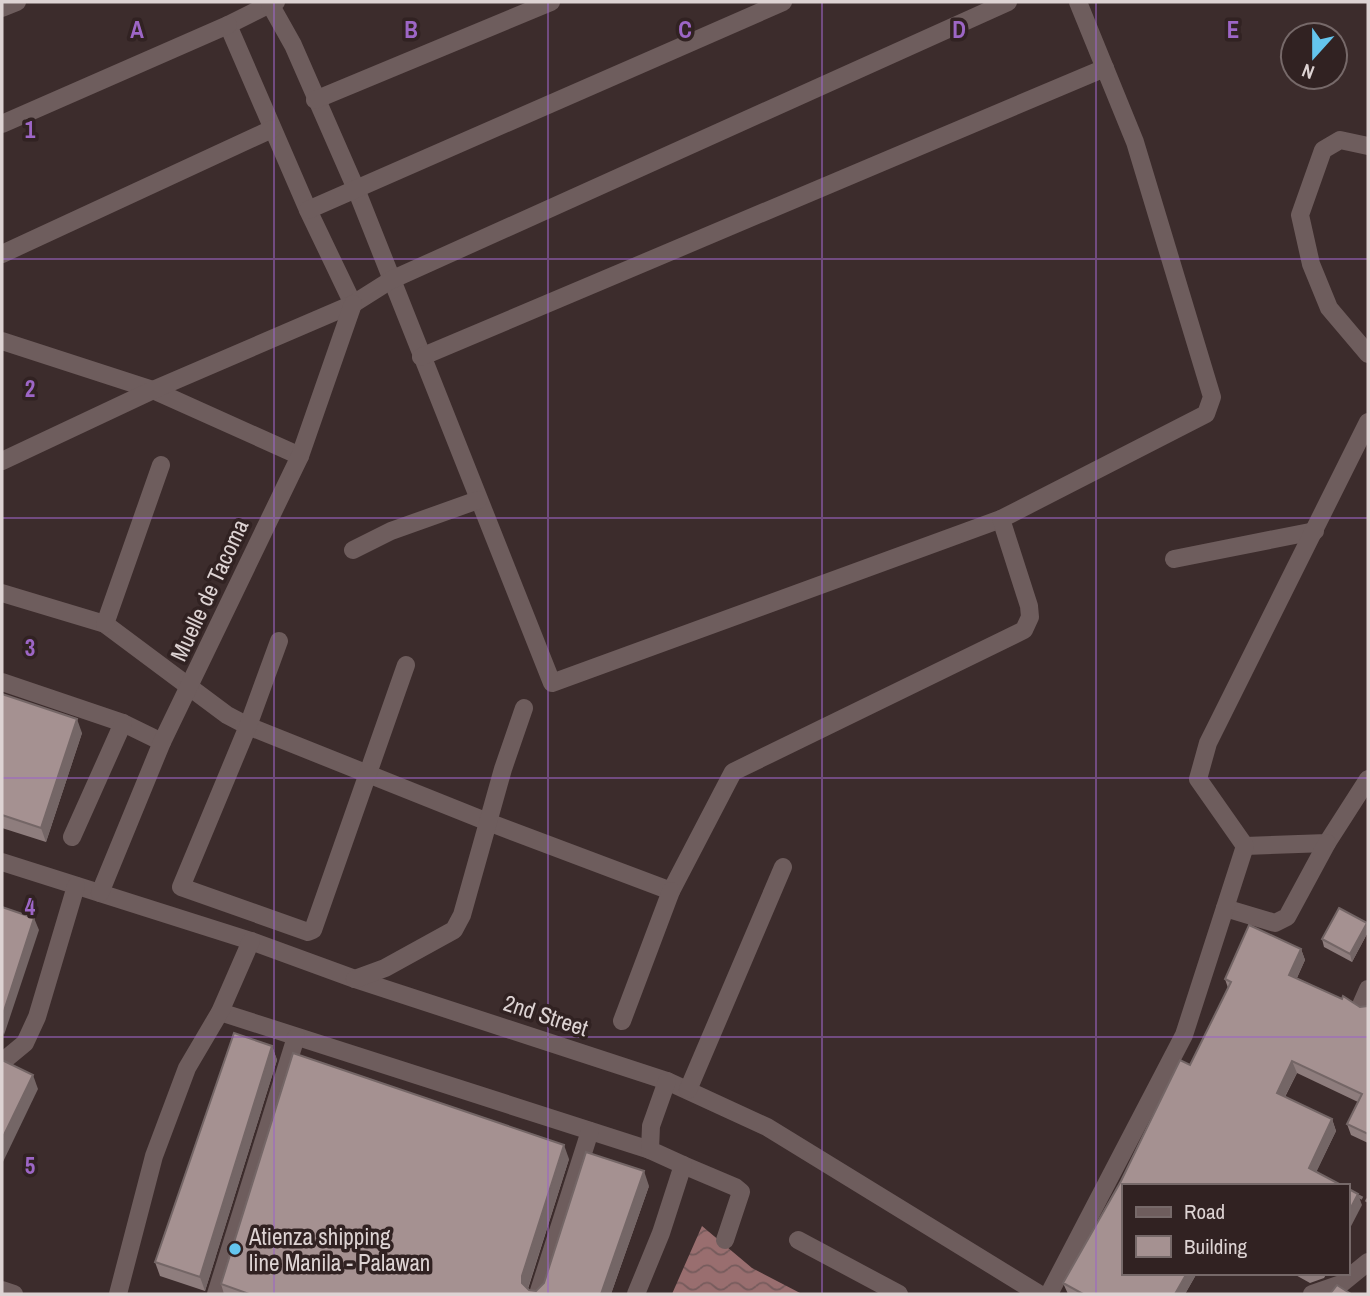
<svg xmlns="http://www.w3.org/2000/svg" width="1370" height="1296" font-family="'Archivo Narrow',sans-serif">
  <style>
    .water { fill: url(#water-waves) }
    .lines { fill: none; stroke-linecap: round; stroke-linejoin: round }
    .path { stroke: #7b6d6d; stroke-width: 3.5; stroke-dasharray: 5 3.5; stroke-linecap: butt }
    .minor { stroke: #6e5d5d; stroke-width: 18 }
    .wall { fill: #8e7d7d }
    .shaded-wall { fill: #746666 }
    .building { fill: #a59191; stroke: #746666; stroke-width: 2 }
    .grid { fill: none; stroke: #9d66c6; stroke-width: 2; stroke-opacity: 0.55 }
    .poi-dot { fill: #64c5ee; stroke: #312222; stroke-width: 2.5 }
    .labels { text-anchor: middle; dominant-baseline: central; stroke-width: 7; stroke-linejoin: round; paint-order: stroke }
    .street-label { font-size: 23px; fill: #ddd3d3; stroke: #312222 }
    .poi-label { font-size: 23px; fill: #ddd3d3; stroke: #312222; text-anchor: start }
    .grid-label { font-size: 23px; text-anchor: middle; font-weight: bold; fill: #9d66c6; stroke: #312222; stroke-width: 7; stroke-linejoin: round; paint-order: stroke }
  </style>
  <defs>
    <pattern id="water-waves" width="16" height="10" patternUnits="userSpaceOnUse" patternTransform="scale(1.75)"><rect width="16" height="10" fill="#996e6f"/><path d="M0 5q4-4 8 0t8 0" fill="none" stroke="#765b5c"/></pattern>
  </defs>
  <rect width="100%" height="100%" fill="#3c2c2c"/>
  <path class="water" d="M702,1226l50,42 50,26h-130z"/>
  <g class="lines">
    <path class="path" d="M1358,1196l10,5"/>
    <g class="minor">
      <path d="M269,2l1,2 -42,21 80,185 45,94"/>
      <path d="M276,2l-6,2 23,41 63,144 196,494 449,-164"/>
      <path d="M2,8l15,-6"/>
      <path d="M315,100l236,-98"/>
      <path d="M2,124l226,-99"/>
      <path d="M1368,146l-28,-6 -17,10 -23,65 11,49 18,44 39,46"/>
      <path d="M308,210l475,-208"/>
      <path d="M2,254l270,-125"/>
      <path d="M2,341l151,49 147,66"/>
      <path d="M421,357l684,-289"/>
      <path d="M2,461l151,-71 200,-86 38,-24 617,-278"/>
      <path d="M353,550l38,-19 87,-31"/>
      <path d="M1174,559l141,-28"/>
      <path d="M2,593l103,31 122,91 21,11 240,96 183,69 62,-119 291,-142 6,-13 -1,-11 -28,-87 205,-105 6,-17 -77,-255 -57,-140"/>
      <path d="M105,624l56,-159"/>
      <path d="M279,641l-31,85 -67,161 127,45 5,-2 93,-265"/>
      <path d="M2,682l121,41 39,19"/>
      <path d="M72,837l51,-114"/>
      <path d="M1245,846l82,-3 41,-64"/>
      <path d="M2,862l249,79 104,38 312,102 100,46 272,167"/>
      <path d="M100,893l62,-151 138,-286 53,-152"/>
      <path d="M1225,908l50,15 12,-6 40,-74"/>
      <path d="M355,979l30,-11 69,-38 8,-15 41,-146 21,-61"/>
      <path d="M1368,989l-7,16 7,3"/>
      <path d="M220,1012l430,138"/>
      <path d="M622,1021l49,-130"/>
      <path d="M2,1062l23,-19 12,-26 39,-131"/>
      <path d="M688,1090l95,-223"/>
      <path d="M683,1165l52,22 6,5 -16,48"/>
      <path d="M798,1240l101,54"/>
      <path d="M2,1290l12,4"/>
      <path d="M118,1294l36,-138 33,-88 33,-56 31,-71"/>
      <path d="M216,1294l80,-257"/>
      <path d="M538,1294l52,-163"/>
      <path d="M636,1294l25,-61 22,-68 -33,-15 1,-24 16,-45"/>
      <path d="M1049,1294l135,-259 61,-189 -47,-67 10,-36 160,-321"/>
      <path d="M1312,1294l29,-10 27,-22"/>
    </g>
  </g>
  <g class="wall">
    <path d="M2,694l80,39 -36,109 -44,-14z"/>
    <path d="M1367,923l1,9 -16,30 -28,-15 -2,-8z"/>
    <path d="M1301,949l4,11 -8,18 63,29 8,-1v137l-17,-8 -4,-11 11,-22 -61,-29 -12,24 47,22 4,12 -20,41 -193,14v87h74l-12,21h-117l-5,-11 127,-218 38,-77 -3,-9z"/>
    <path d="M272,1046l5,14 -72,231 -45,-15 -5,-14z"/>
    <path d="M569,1159l-41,130 1,1 7,1 113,-105 -38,108h-387l-3,-10z"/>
    <path d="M1292,1273h35l-3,5 -14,5z"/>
  </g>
  <g class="shaded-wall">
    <path d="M77,719l5,14 -36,109 -5,-14z"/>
    <path d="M34,918l5,12 -35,105 -2,-6v-12z"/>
    <path d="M1367,923l1,9 -16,30 -2,-8z"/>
    <path d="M1301,949l4,11 -12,26 -4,-11z"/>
    <path d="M272,1046l5,14 -72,231 -5,-14z"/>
    <path d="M1292,1061l5,12 -16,31 -4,-11z"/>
    <path d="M33,1075l5,14 -36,75v-25z"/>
    <path d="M1332,1119l4,12 -23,48 -4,-11z"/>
    <path d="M564,1145l5,14 -42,132 -5,-8v-7z"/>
    <path d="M644,1171l5,15 -38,108h-10z"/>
    <path d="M1358,1194l4,11 -15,29v-19z"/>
    <path d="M1187,1273h10l-12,21h-10z"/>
  </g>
  <g class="building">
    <path d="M2,694l75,25 -36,109 -39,-13z"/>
    <path d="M2,907l32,11 -32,99z"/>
    <path d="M1339,908l28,15 -17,31 -28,-15z"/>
    <path d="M1249,925l52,24 -12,26 53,24 1,-3 17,11 8,-1v128l-21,-10 15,-30 -70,-33 -15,32 55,26 -23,49 34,18h-220v87h64l-12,21h-92l-20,-11 58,-102 59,-121 10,5 41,-83 -6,-3z"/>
    <path d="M234,1033l38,13 -72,231 -45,-15z"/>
    <path d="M293,1053l271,92 -42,131v7l7,7 7,1 8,-8 42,-131 58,19 -43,123h-352l-28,-10z"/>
    <path d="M2,1060l31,15 -31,64z"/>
    <path d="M1347,1188l11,6 -11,21z"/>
    <path d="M1337,1285l14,9h-21z"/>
  </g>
  <path class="grid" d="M274,2v1292M548,2v1292M822,2v1292M1096,2v1292M2,259h1366M2,518h1366M2,778h1366M2,1037h1366"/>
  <circle class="poi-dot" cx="235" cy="1249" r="7"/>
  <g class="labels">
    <g class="street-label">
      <text transform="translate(209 590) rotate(-65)">Muelle de Tacoma</text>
      <text transform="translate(546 1015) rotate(18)">2nd Street</text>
    </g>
    <g class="poi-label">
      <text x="249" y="1236">Atienza shipping<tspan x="249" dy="26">line Manila - Palawan</tspan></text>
    </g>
  </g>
  <g class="grid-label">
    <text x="137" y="38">A</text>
    <text x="411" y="38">B</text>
    <text x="685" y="38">C</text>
    <text x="959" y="38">D</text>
    <text x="1233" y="38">E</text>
    <text x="30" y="138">1</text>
    <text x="30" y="397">2</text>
    <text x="30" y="656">3</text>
    <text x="30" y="915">4</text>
    <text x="30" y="1174">5</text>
  </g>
  <rect width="1370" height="1296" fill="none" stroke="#ddd3d3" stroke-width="7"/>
  <rect x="1122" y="1184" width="228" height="91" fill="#312222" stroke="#766969" stroke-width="2"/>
  <rect x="1136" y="1207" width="35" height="10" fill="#6e5d5d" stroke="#766969" stroke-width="2"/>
  <text x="1184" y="1219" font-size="21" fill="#ddd3d3">Road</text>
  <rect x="1136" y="1236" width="35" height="21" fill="#a59191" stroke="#766969" stroke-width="2"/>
  <text x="1184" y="1254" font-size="21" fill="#ddd3d3">Building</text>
  <g transform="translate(1314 56) rotate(201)"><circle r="33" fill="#312222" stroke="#766969" stroke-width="2"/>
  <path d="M0-5L12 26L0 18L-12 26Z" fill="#64c5ee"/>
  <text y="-10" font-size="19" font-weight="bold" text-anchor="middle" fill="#ddd3d3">N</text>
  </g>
</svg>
